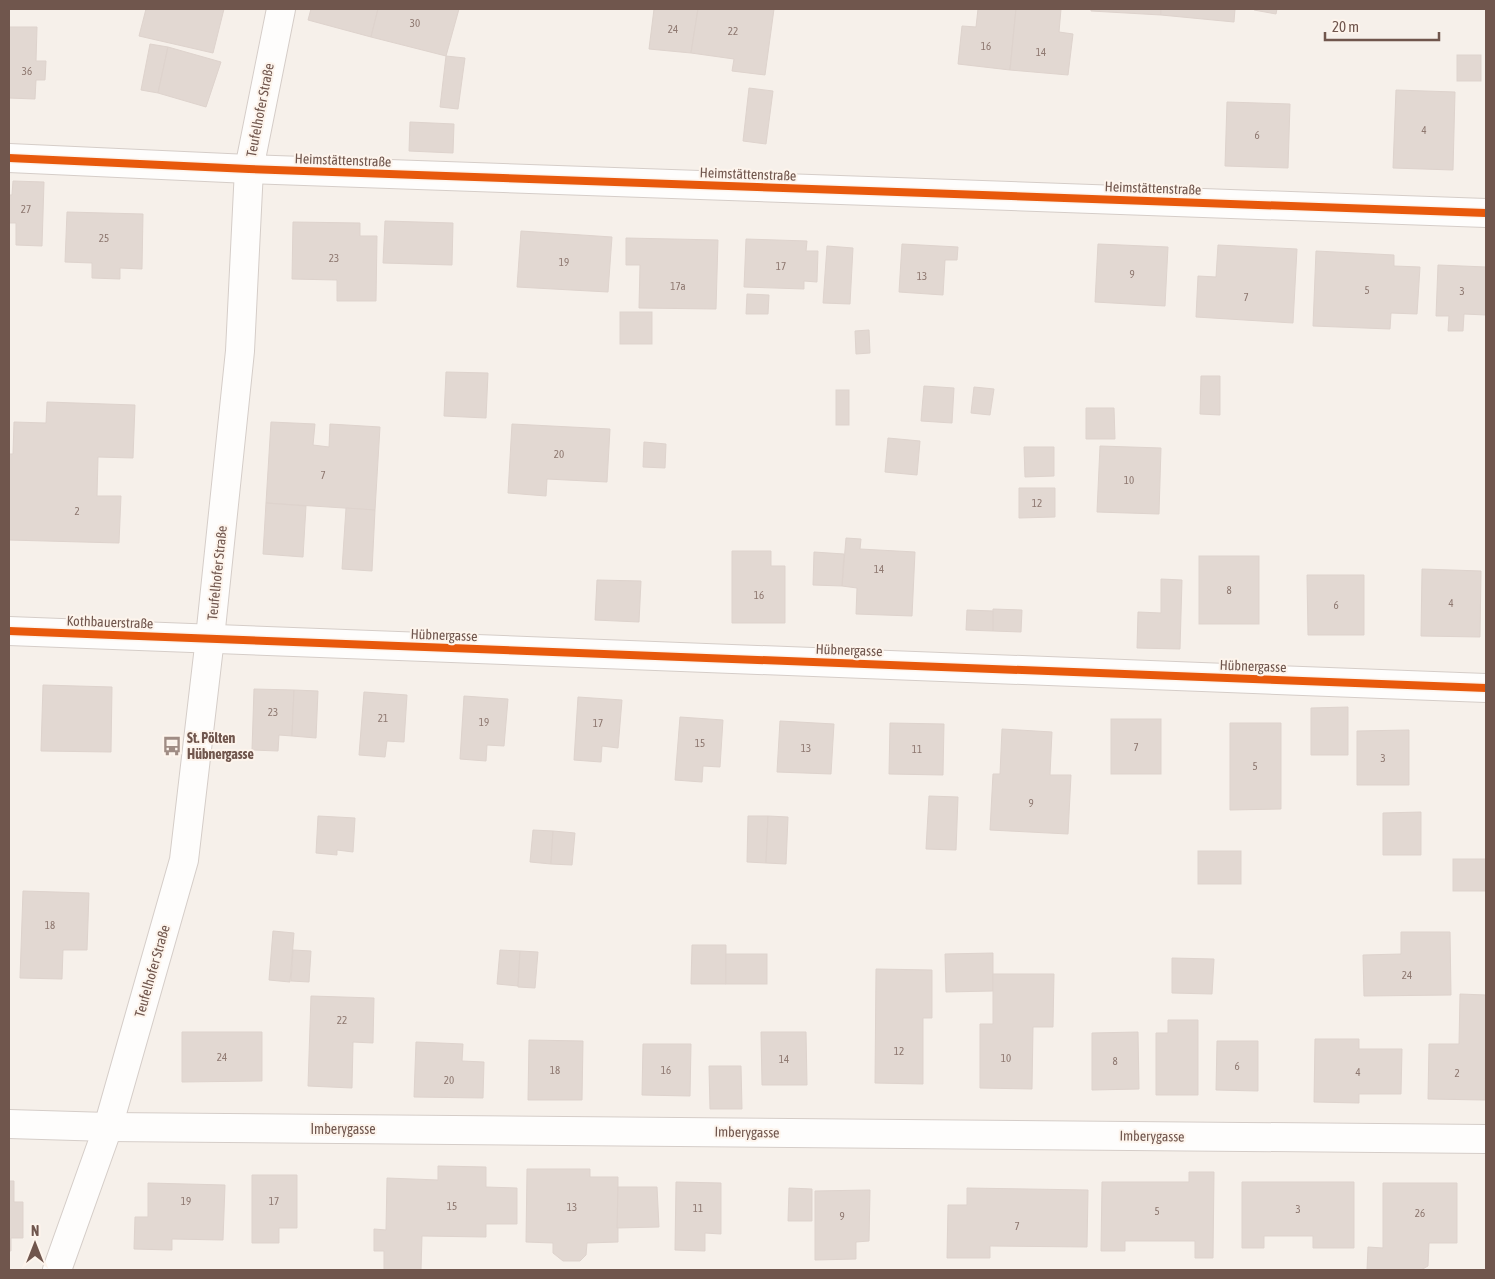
<svg xmlns="http://www.w3.org/2000/svg" width="1495" height="1279" font-family="'Asap Condensed',sans-serif">
  <style>
    .building { fill: #e2d8d2; stroke: #ded3cd }
    .lines { fill: none; stroke-linecap: round; stroke-linejoin: round }
    .minor-casing { stroke: #d5cdc8; stroke-width: 30 }
    .minor { stroke: #fefdfc; stroke-width: 28 }
    .cycleway-casing { stroke: #fdf4ec; stroke-width: 11 }
    .cycleway { stroke: #e8590c; stroke-width: 8 }
    .labels { text-anchor: middle; dominant-baseline: central; stroke-width: 4; stroke-linejoin: round; paint-order: stroke }
    .number-label { font-size: 11px; fill: #8e7870 }
    .street-label { font-size: 14px; fill: #70564d; stroke: #fdf4ec }
    .poi-label { font-size: 14px; font-weight: bold; fill: #70564d; stroke: #fdf4ec; text-anchor: start }
  </style>
  <rect width="100%" height="100%" fill="#f6f0ea"/>
  <g class="building">
    <path d="M146,9h78l-11,44 -74,-17z"/>
    <path d="M311,9h67l-7,28 -63,-17z"/>
    <path d="M378,9h81l-13,47 -75,-19z"/>
    <path d="M654,9h44l-7,44 -42,-4z"/>
    <path d="M698,9h76l-9,66 -33,-4 2,-12 -43,-6z"/>
    <path d="M978,9h38l-6,61 -52,-6 4,-38 14,1z"/>
    <path d="M1016,9h45l-2,23 14,2 -5,41 -58,-5z"/>
    <path d="M1091,9h70v6l-70,-4z"/>
    <path d="M1161,9h74l-1,13 -73,-7z"/>
    <path d="M1254,9h23l-1,5 -22,-4z"/>
    <path d="M9,27h28l-1,34h10l-1,19h-9l-1,19 -26,-1z"/>
    <path d="M150,44l18,3 -10,46 -17,-3z"/>
    <path d="M168,47l53,15 -15,45 -48,-14z"/>
    <rect x="1457" y="55" width="24" height="26"/>
    <path d="M446,56l19,2 -7,51 -18,-2z"/>
    <path d="M749,88l24,3 -7,53 -23,-3z"/>
    <path d="M1396,90l59,2 -2,78 -60,-2z"/>
    <path d="M1227,102l63,2 -2,64 -63,-2z"/>
    <path d="M410,122l44,2 -1,29 -44,-2z"/>
    <path d="M13,181l31,1 -2,64 -26,-1v-22h-7v25v-53h3z"/>
    <path d="M67,212l76,2 -1,55 -22,-1v11l-28,-1v-15l-27,-1z"/>
    <path d="M385,221l68,2 -1,42 -69,-2z"/>
    <path d="M293,222l67,1v13h17l-1,65h-39v-21l-45,-1z"/>
    <path d="M521,231l91,6 -4,55 -91,-5z"/>
    <path d="M626,238l92,2 -2,69 -77,-1 1,-43h-14z"/>
    <path d="M746,239l61,2 -1,10h12l-1,31 -13,-1v8l-60,-2z"/>
    <path d="M902,244l56,3 -1,13h-12l-2,35 -44,-3z"/>
    <path d="M1098,244l70,3 -3,59 -70,-4z"/>
    <path d="M1218,245l79,4 -4,74 -97,-6 2,-41 18,1z"/>
    <path d="M827,246l26,2 -3,56 -27,-1z"/>
    <path d="M1316,251l78,4v11l26,1 -3,47 -26,-1 -1,16 -77,-3z"/>
    <path d="M1438,265l48,2v48l-22,-1 -1,17h-15l1,-15h-13z"/>
    <path d="M747,294l22,1 -1,19h-22z"/>
    <rect x="620" y="312" width="32" height="32"/>
    <path d="M869,330l1,23 -14,1 -1,-23z"/>
    <path d="M446,372l42,1 -2,45 -42,-2z"/>
    <path d="M1201,376h19v39l-20,-1z"/>
    <path d="M924,386l30,2 -2,35 -31,-2z"/>
    <path d="M974,387l20,2 -4,26 -19,-2z"/>
    <rect x="836" y="390" width="13" height="35"/>
    <path d="M47,402l88,3 -2,53 -35,-1 -1,39h24l-2,47 -110,-3v-86h4l1,-32 32,1z"/>
    <path d="M1086,408h28l1,31h-29z"/>
    <path d="M271,422l44,2 -2,21 16,2 1,-23 50,3 -5,83 -109,-7z"/>
    <path d="M512,424l98,5 -3,53 -60,-3 -1,17 -38,-3z"/>
    <path d="M888,438l32,3 -3,34 -32,-3z"/>
    <path d="M644,442l22,2 -1,24 -22,-1z"/>
    <path d="M1100,446l61,2 -2,66 -62,-2z"/>
    <path d="M1024,447h30v29l-29,1z"/>
    <path d="M1019,488h36v29l-36,1z"/>
    <path d="M266,503l40,3 -3,51 -40,-3z"/>
    <path d="M346,508l29,2 -3,61 -30,-2z"/>
    <path d="M846,538l15,1 -1,10 55,3 -3,64 -56,-2 1,-26 -15,-2z"/>
    <path d="M732,551h39v15h14v57h-53z"/>
    <path d="M814,552l30,2 -2,32 -29,-1z"/>
    <rect x="1199" y="556" width="60" height="68"/>
    <path d="M1422,569l59,2 -1,66 -59,-1z"/>
    <path d="M1307,575h57v60h-56z"/>
    <path d="M1161,579l21,1 -2,69 -43,-1 1,-36 23,1z"/>
    <path d="M597,580l44,1 -2,41 -44,-2z"/>
    <path d="M993,609l29,1 -1,22 -28,-1z"/>
    <path d="M967,610l26,1v20l-27,-1z"/>
    <path d="M43,685l69,2 -1,65 -70,-1z"/>
    <path d="M254,689l40,1 -2,46 -13,-1 -1,16 -26,-1z"/>
    <path d="M294,690l24,1 -2,47 -24,-2z"/>
    <path d="M364,692l43,3 -3,47 -17,-1 -2,16 -26,-2z"/>
    <path d="M464,696l44,3 -4,47 -17,-1 -1,16 -26,-2z"/>
    <path d="M578,697l44,3 -4,48 -16,-2 -1,16 -27,-2z"/>
    <path d="M1348,707v48h-37v-47z"/>
    <path d="M680,717l43,3 -3,47 -17,-1 -1,16 -27,-2z"/>
    <rect x="1111" y="719" width="50" height="55"/>
    <path d="M780,721l54,3 -3,50 -54,-2z"/>
    <path d="M890,723l54,1 -1,51 -54,-1z"/>
    <path d="M1230,723h51v86l-51,1z"/>
    <path d="M1002,729l50,3 -2,43h21l-3,59 -78,-4 3,-56h7z"/>
    <path d="M1409,730v55h-52v-54z"/>
    <path d="M929,796l29,1 -2,53 -30,-1z"/>
    <path d="M1421,812v43h-38v-42z"/>
    <path d="M318,816l37,2 -2,34 -16,-2v5l-21,-2z"/>
    <path d="M748,816h20l-2,47 -19,-1z"/>
    <path d="M768,816l20,1 -2,47 -20,-1z"/>
    <path d="M533,830l20,1 -2,33 -21,-2z"/>
    <path d="M553,831l22,2 -3,32 -21,-1z"/>
    <rect x="1198" y="851" width="43" height="33"/>
    <rect x="1453" y="859" width="33" height="32"/>
    <path d="M23,891l66,2 -2,57h-24l-1,29 -42,-1z"/>
    <path d="M273,931l21,2 -4,49 -21,-2z"/>
    <path d="M1401,932h49l1,63 -87,1 -1,-41 38,-1z"/>
    <path d="M692,945h34v39h-35z"/>
    <path d="M293,950l18,1 -2,31 -18,-1z"/>
    <path d="M500,950l20,1 -2,35 -21,-2z"/>
    <path d="M520,951l18,1 -3,36 -17,-1z"/>
    <path d="M993,953v38l-47,1 -1,-38z"/>
    <rect x="726" y="954" width="41" height="30"/>
    <path d="M1172,958l42,1 -2,35 -40,-1z"/>
    <path d="M876,969l56,1v48h-9v66l-48,-1z"/>
    <path d="M993,974h61l-1,53h-20l-1,62 -52,-1v-64h13z"/>
    <path d="M1460,994l26,1 -1,105 -57,-1 1,-55h30z"/>
    <path d="M311,996l63,2 -1,45 -20,-1 -1,46 -44,-2z"/>
    <path d="M1168,1020h30v75h-42v-62h12z"/>
    <path d="M182,1032h80v49l-80,1z"/>
    <path d="M761,1032h45l1,53h-45z"/>
    <path d="M1138,1032l1,57 -47,1v-57z"/>
    <path d="M1315,1039h44v10h43l-1,45h-42v9l-45,-1z"/>
    <path d="M529,1040l54,1 -1,59h-54z"/>
    <path d="M1217,1041h41v50l-42,-1z"/>
    <path d="M416,1042l47,2 -1,17 22,1 -1,36 -69,-1z"/>
    <path d="M643,1044h48l-1,52 -48,-1z"/>
    <path d="M709,1066h32l1,43h-32z"/>
    <path d="M438,1166l48,1v20l31,1v36h-31v13l-64,-1 -1,34h-37v-19h-10v-22l12,1 1,-52 51,2z"/>
    <path d="M527,1169h63v8h28v65l-31,1 -1,12 -6,6h-17l-10,-8v-10l-27,-1z"/>
    <path d="M1189,1172h25l-1,86h-18v-17h-70v10h-24l1,-69h87z"/>
    <path d="M252,1175h45v53h-18v15h-27z"/>
    <path d="M9,1181h5v21h9v36h-12v13h-2z"/>
    <path d="M676,1182l45,1v51l-16,-1v18l-30,-1z"/>
    <path d="M1242,1182h112v66h-41v-12h-49v12h-22z"/>
    <path d="M148,1183l77,2 -2,55 -51,-1v11l-38,-1 1,-32h13z"/>
    <path d="M1383,1183h74v60h-28l-1,23 -7,4h-54l1,-23 15,1z"/>
    <path d="M618,1187h39l2,40 -42,1z"/>
    <path d="M789,1188l23,1v32h-24z"/>
    <path d="M967,1188l121,2 -1,57 -97,-1v12h-43l1,-53h19z"/>
    <path d="M870,1190l-1,51 -13,1v17l-41,1v-69z"/>
  </g>
  <g class="lines">
    <defs>
      <g id="minor">
        <path d="M9,158l240,11 1237,44"/>
        <path d="M9,631l1477,57"/>
        <path d="M9,1124l99,3 1378,12"/>
        <path d="M57,1270l51,-143 76,-267 26,-222 30,-287 9,-182 32,-160"/>
      </g>
    </defs>
    <use href="#minor" class="minor-casing"/>
    <use href="#minor" class="minor"/>
    <defs>
      <g id="cycleway">
        <path d="M9,158l240,11 1237,44"/>
        <path d="M9,631l1477,57"/>
      </g>
    </defs>
    <use href="#cycleway" class="cycleway-casing"/>
    <use href="#cycleway" class="cycleway"/>
  </g>
  <defs>
    <symbol id="bus-bare" viewBox="-9 -9 18 18"><path d="M-5-6H5V4H4V6H2V4H-2V6H-4V4H-5ZM-3.5-4V0h7V-4ZM-3.5 1.2v1.5H-2V1.2ZM2 1.2v1.5H3.5V1.2Z" fill="#9f8c84" stroke="#fdf4ec" stroke-width="2.5" paint-order="stroke"/></symbol>
  </defs>
  <g fill-rule="evenodd">
    <use href="#bus-bare" x="158" y="732" width="28" height="28"/>
  </g>
  <g class="labels">
    <g class="number-label">
      <text x="415" y="23">30</text>
      <text x="673" y="29">24</text>
      <text x="733" y="31">22</text>
      <text x="986" y="46">16</text>
      <text x="1041" y="52">14</text>
      <text x="27" y="71">36</text>
      <text x="1424" y="130">4</text>
      <text x="1257" y="135">6</text>
      <text x="26" y="209">27</text>
      <text x="104" y="238">25</text>
      <text x="334" y="258">23</text>
      <text x="564" y="262">19</text>
      <text x="781" y="266">17</text>
      <text x="1132" y="274">9</text>
      <text x="922" y="276">13</text>
      <text x="678" y="286">17a</text>
      <text x="1367" y="290">5</text>
      <text x="1462" y="291">3</text>
      <text x="1246" y="297">7</text>
      <text x="559" y="454">20</text>
      <text x="323" y="475">7</text>
      <text x="1129" y="480">10</text>
      <text x="1037" y="503">12</text>
      <text x="77" y="511">2</text>
      <text x="879" y="569">14</text>
      <text x="1229" y="590">8</text>
      <text x="759" y="595">16</text>
      <text x="1451" y="603">4</text>
      <text x="1336" y="605">6</text>
      <text x="273" y="712">23</text>
      <text x="383" y="718">21</text>
      <text x="484" y="722">19</text>
      <text x="598" y="723">17</text>
      <text x="700" y="743">15</text>
      <text x="1136" y="747">7</text>
      <text x="806" y="748">13</text>
      <text x="917" y="749">11</text>
      <text x="1383" y="758">3</text>
      <text x="1255" y="766">5</text>
      <text x="1031" y="803">9</text>
      <text x="50" y="925">18</text>
      <text x="1407" y="975">24</text>
      <text x="342" y="1020">22</text>
      <text x="899" y="1051">12</text>
      <text x="222" y="1057">24</text>
      <text x="1006" y="1058">10</text>
      <text x="784" y="1059">14</text>
      <text x="1115" y="1061">8</text>
      <text x="1237" y="1066">6</text>
      <text x="555" y="1070">18</text>
      <text x="666" y="1070">16</text>
      <text x="1358" y="1072">4</text>
      <text x="1457" y="1073">2</text>
      <text x="449" y="1080">20</text>
      <text x="186" y="1201">19</text>
      <text x="274" y="1201">17</text>
      <text x="452" y="1206">15</text>
      <text x="572" y="1207">13</text>
      <text x="698" y="1208">11</text>
      <text x="1298" y="1209">3</text>
      <text x="1157" y="1211">5</text>
      <text x="1420" y="1213">26</text>
      <text x="842" y="1216">9</text>
      <text x="1017" y="1226">7</text>
    </g>
    <g class="street-label">
      <text transform="translate(260 110) rotate(-79)">Teufelhofer Straße</text>
      <text transform="translate(343 160) rotate(2)">Heimstättenstraße</text>
      <text transform="translate(748 174) rotate(2)">Heimstättenstraße</text>
      <text transform="translate(1153 188) rotate(2)">Heimstättenstraße</text>
      <text transform="translate(217 573) rotate(-84)">Teufelhofer Straße</text>
      <text transform="translate(110 622) rotate(2)">Kothbauerstraße</text>
      <text transform="translate(444 635) rotate(2)">Hübnergasse</text>
      <text transform="translate(849 650) rotate(2)">Hübnergasse</text>
      <text transform="translate(1253 666) rotate(2)">Hübnergasse</text>
      <text transform="translate(152 971) rotate(-74)">Teufelhofer Straße</text>
      <text x="343" y="1129">Imberygasse</text>
      <text transform="translate(747 1132) rotate(1)">Imberygasse</text>
      <text transform="translate(1152 1136) rotate(1)">Imberygasse</text>
    </g>
    <g class="poi-label">
      <text x="187" y="738">St. Pölten<tspan x="187" dy="16">Hübnergasse</tspan></text>
    </g>
  </g>
  <rect width="1495" height="1279" fill="none" stroke="#70564d" stroke-width="20"/>
  <g transform="translate(35 1244)" stroke="#fdf4ec" stroke-width="4" paint-order="stroke">
  <path d="M0-4L9 19L0 12L-9 19Z" fill="#70564d"/>
  <text y="-8" font-size="14" font-weight="bold" text-anchor="middle" fill="#70564d">N</text>
  </g>
  <path d="M1325 32v8h114v-8" fill="none" stroke="#70564d" stroke-width="2.5"/>
  <text x="1332" y="32" font-size="15" fill="#70564d" stroke="#fdf4ec" stroke-width="4" paint-order="stroke">20 m</text>
</svg>
